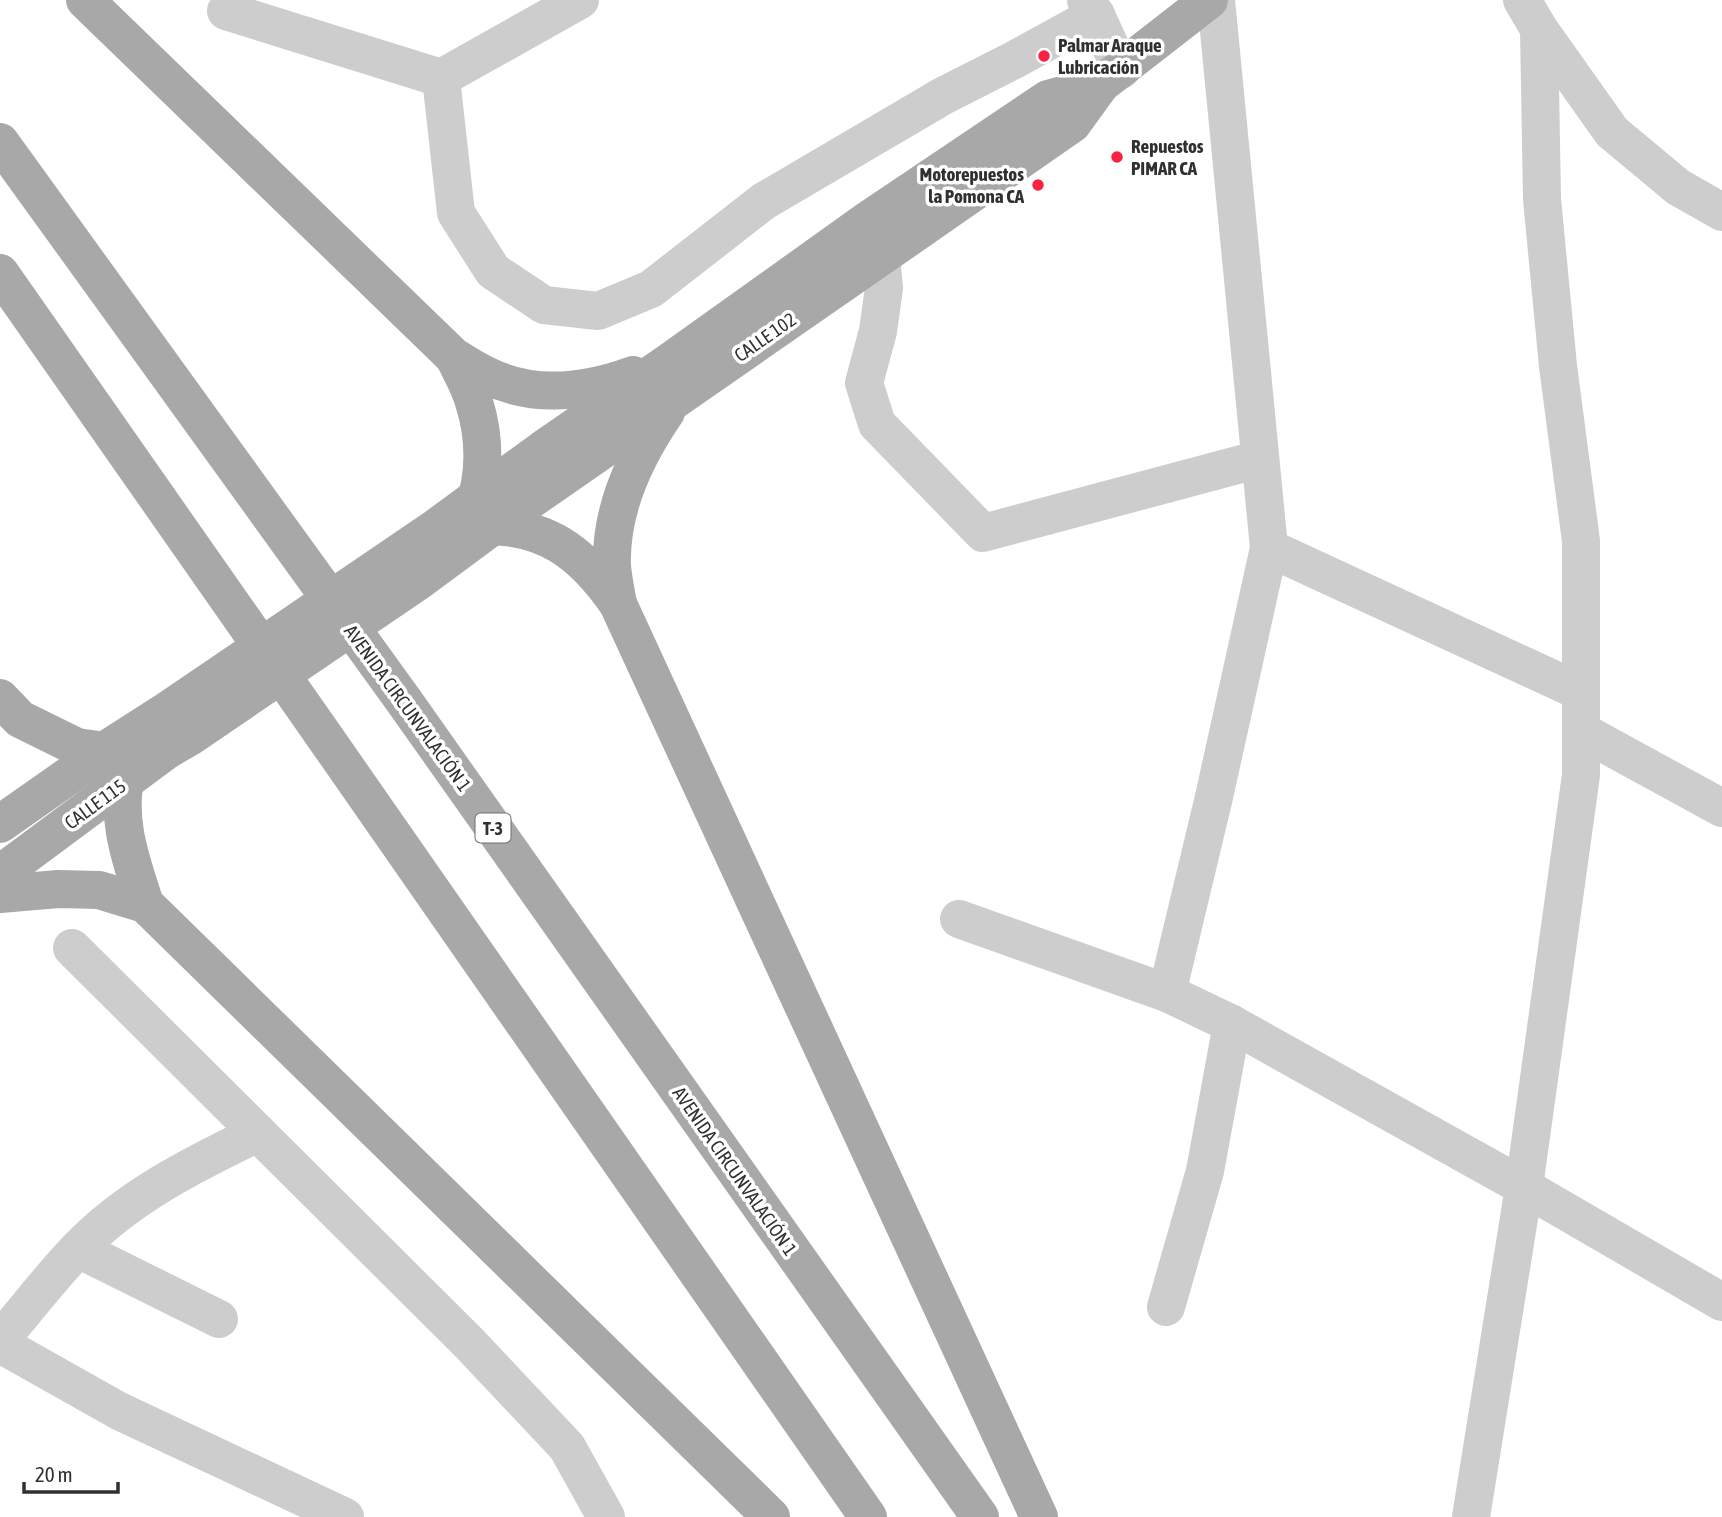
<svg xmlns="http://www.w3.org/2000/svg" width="1722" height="1517" font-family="'Asap Condensed',sans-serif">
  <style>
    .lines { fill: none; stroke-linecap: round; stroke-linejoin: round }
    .minor { stroke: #cdcdcd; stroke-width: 38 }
    .major { stroke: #a8a8a8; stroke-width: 38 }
    .poi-dot { fill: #f72240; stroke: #fff; stroke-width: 2.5 }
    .labels { text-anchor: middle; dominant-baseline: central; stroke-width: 7; stroke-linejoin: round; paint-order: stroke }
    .shield { fill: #fff; stroke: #6e6e6e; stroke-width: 2 }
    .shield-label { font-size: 18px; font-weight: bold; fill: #303030 }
    .poi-label { font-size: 19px; font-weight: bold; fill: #303030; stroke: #fff; text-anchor: start }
    .street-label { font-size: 19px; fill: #303030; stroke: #fff }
  </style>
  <rect width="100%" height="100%" fill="#fff"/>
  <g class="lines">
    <g class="minor">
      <path d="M1086,0l10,15 25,55"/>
      <path d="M1216,0l53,548 -55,249 -47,196 65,31 292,163 198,115"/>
      <path d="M1522,0l17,29 73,103 66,55 44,25"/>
      <path d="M226,11l215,67 139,-78"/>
      <path d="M441,78l15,135 37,58 51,34 54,6 53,-22 113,-88 179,-105 71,-36 82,-45"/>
      <path d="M881,256l3,32 -6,43 -14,52 13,41 106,109 277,-74"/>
      <path d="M1269,548l312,144"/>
      <path d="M1581,731l141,77"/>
      <path d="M959,919l208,74"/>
      <path d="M72,948l397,395 98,104 39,70"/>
      <path d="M78,1249l141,70"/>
      <path d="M1166,1307l39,-136 27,-147"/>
      <path d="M0,1340c26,-30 50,-62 77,-90 50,-53 117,-86 181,-117"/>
      <path d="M0,1344l119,67 226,106"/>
      <path d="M1471,1517l53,-330 57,-412v-234l-23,-175 -16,-167 -3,-170"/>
    </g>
    <g class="major">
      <path d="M85,0l369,357c11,6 22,14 34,19 47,23 98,16 145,-1"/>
      <path d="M0,142l404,559 576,816"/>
      <path d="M0,273l331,473 537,771"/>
      <path d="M454,357c7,15 16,30 20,45 11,35 12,75 -2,109"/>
      <path d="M479,526c66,-2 103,26 139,78l421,913"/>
      <path d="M618,604c-2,-12 -5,-25 -6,-38 -2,-56 23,-109 54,-154"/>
      <path d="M0,698l20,21 57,28 42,6"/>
      <path d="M128,767c-14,48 2,91 17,137"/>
      <path d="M0,824l104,-73 64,-41 266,-181 108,-79 126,-87 200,-143 180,-121 53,-15 108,-84"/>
      <path d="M0,874l167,-124 24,-14 229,-156 73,-54 579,-402 29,-40"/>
      <path d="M0,894l58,-5 41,1 46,14 626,613"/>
    </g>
  </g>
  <g class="poi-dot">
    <circle cx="1044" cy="56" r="7"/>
    <circle cx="1117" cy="157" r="7"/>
    <circle cx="1038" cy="185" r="7"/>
  </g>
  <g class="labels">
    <rect class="shield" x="475.5" y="813.5" width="35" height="29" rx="5"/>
    <g class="shield-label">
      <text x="493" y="828">T-3</text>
    </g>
    <g class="poi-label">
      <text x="1058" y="45">Palmar Araque<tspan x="1058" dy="22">Lubricación</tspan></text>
      <text x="1131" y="146">Repuestos<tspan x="1131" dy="22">PIMAR CA</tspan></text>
      <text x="1024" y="174" text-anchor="end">Motorepuestos<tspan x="1024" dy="22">la Pomona CA</tspan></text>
    </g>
    <g class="street-label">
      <text transform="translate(765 337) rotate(-35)">CALLE 102</text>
      <text transform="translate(408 708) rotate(54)">AVENIDA CIRCUNVALACIÓN 1</text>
      <text transform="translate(95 804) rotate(-36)">CALLE 115</text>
      <text transform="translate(735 1171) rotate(55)">AVENIDA CIRCUNVALACIÓN 1</text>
    </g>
  </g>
  <path d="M24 1482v10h94v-10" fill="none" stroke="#303030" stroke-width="3.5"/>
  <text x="35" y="1482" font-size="21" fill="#303030" stroke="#ffffff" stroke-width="5" paint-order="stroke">20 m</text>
</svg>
